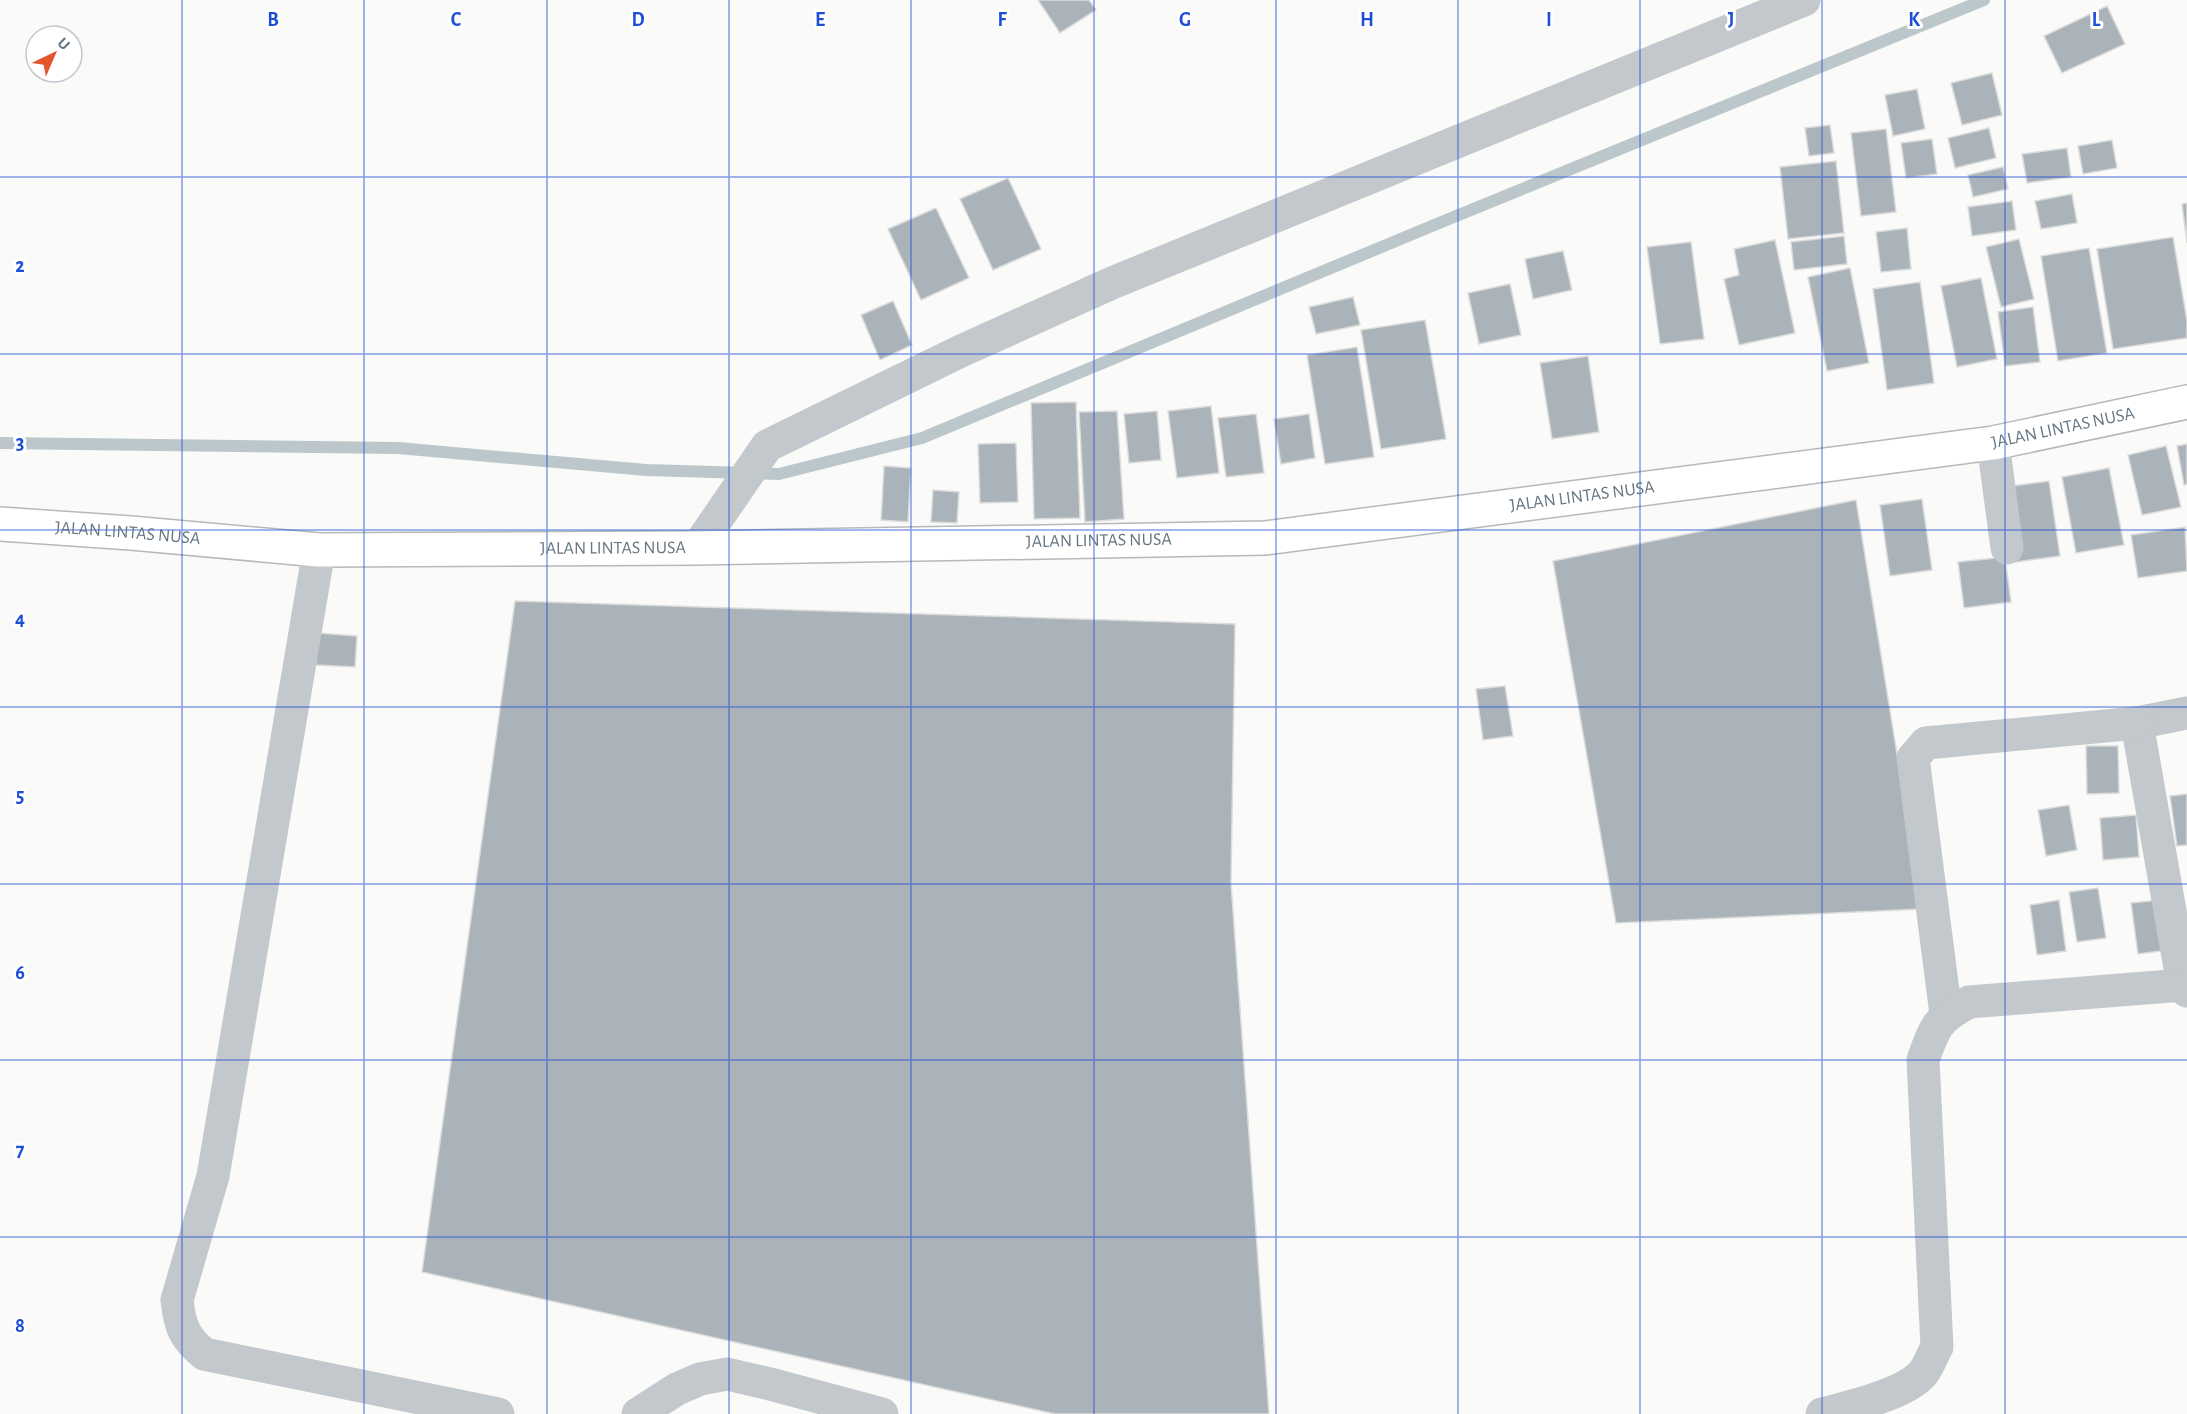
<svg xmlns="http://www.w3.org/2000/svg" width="2187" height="1414" font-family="'Alegreya Sans',sans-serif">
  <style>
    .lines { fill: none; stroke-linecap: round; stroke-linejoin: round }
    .stream { stroke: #bbc7cb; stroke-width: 12 }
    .building { fill: #aab3b9; stroke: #dcdcda; stroke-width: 1.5 }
    .highway-casing { stroke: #b4b9bd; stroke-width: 36 }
    .minor { stroke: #c3c8cc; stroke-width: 33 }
    .highway { stroke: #fff; stroke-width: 33 }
    .grid { fill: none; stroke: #1d4ed8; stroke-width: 1.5; stroke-opacity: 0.55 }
    .labels { text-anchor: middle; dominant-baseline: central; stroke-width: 6; stroke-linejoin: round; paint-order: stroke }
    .street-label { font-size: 18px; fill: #657683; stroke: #fff }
    .grid-label { font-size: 20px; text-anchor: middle; font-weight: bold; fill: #1d4ed8; stroke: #fff; stroke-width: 6; stroke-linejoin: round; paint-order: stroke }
  </style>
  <rect width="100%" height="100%" fill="#fafaf8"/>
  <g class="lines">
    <path class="stream" d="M0,443l398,5 248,22 133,4 143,-36 522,-217 540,-221"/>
  </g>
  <g class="building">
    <path d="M1038,0h51l7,10 -36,23z"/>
    <path d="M2107,6l18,38 -63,29 -18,-37z"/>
    <path d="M1992,73l10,42 -40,10 -11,-42z"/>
    <path d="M1917,89l8,40 -32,7 -8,-41z"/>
    <path d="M1830,125l4,28 -25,3 -4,-28z"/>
    <path d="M1989,128l7,30 -41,10 -7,-30z"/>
    <path d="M1886,129l10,83 -35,4 -10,-83z"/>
    <path d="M1932,139l5,35 -31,4 -5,-35z"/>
    <path d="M2112,140l5,28 -34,6 -5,-28z"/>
    <path d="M2067,148l4,29 -44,6 -5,-29z"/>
    <path d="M1836,161l8,72 -56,6 -8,-72z"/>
    <path d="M2003,167l5,22 -35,8 -5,-22z"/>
    <path d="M1008,178l33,71 -48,21 -33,-71z"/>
    <path d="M2072,194l5,29 -36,6 -6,-28z"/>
    <path d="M2012,201l4,29 -44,6 -4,-29z"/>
    <path d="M2187,203v40l-5,-39z"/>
    <path d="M936,208l33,70 -48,22 -33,-71z"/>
    <path d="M1907,228l4,41 -30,3 -5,-40z"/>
    <path d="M1844,236l3,28 -53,6 -3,-28z"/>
    <path d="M2173,237l14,84v17l-74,11 -16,-100z"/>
    <path d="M2019,239l15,60 -33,8 -15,-60z"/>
    <path d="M1775,240l20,93 -56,12 -15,-66 15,-4 -5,-26z"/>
    <path d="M1691,242l13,97 -44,5 -13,-97z"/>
    <path d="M2089,248l18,105 -49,8 -17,-105z"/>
    <path d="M1563,251l9,39 -39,9 -8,-40z"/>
    <path d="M1850,268l19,95 -42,8 -19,-94z"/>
    <path d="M1981,278l16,81 -40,8 -16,-81z"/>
    <path d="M1920,282l14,101 -47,7 -14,-101z"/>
    <path d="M1510,284l11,51 -42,9 -11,-51z"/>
    <path d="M1353,297l7,28 -44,9 -7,-27z"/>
    <path d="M893,301l19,44 -32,15 -19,-45z"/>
    <path d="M2033,307l7,55 -35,4 -7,-54z"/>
    <path d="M1425,320l21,119 -65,10 -20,-119z"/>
    <path d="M1357,347l17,110 -49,7 -18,-109z"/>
    <path d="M1588,356l11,76 -47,7 -12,-76z"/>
    <path d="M1076,402l4,116 -46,1 -3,-116z"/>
    <path d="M1211,406l8,67 -42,5 -9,-67z"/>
    <path d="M1117,411l7,108 -39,3 -6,-110z"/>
    <path d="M1157,411l4,49 -32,3 -5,-49z"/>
    <path d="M1256,414l8,59 -38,4 -8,-59z"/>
    <path d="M1309,414l6,44 -34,6 -7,-45z"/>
    <path d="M1016,443l2,59 -38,1 -2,-59z"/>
    <path d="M2187,444v40l-3,1 -7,-39z"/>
    <path d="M2166,446l15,61 -39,8 -14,-60z"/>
    <path d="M884,466l27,2 -3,54 -27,-2z"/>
    <path d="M2109,468l15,77 -48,8 -14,-76z"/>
    <path d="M2049,481l11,75 -44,6 -11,-75z"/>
    <path d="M933,490l26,2 -2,31 -26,-1z"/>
    <path d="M1922,499l10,71 -42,6 -10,-71z"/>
    <path d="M1856,500l66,409 -306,14 -63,-362z"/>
    <path d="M2185,527l2,44 -49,7 -7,-43z"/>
    <path d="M2005,557l6,45 -47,6 -6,-46z"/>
    <path d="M515,601l720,23 -4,259 38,531h-214l-633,-142z"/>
    <path d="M318,633l39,3 -2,31 -39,-2z"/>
    <path d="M1505,686l8,50 -30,4 -7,-51z"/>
    <path d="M2086,746h32l1,47 -32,1z"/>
    <path d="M2187,794v51l-10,1 -7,-50z"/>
    <path d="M2069,805l8,45 -31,6 -8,-46z"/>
    <path d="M2136,815l3,42 -36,3 -3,-42z"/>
    <path d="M2098,888l8,50 -29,4 -8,-50z"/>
    <path d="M2059,900l7,51 -29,4 -7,-50z"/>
    <path d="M2160,900l8,50 -30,4 -7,-51z"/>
  </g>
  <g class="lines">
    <defs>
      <g id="highway">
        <path id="s1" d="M0,524l131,9 188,17 378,-2 568,-10 728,-95 194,-41"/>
      </g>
    </defs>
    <use href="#highway" class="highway-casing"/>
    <g class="minor">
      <path d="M1993,443l14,105"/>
      <path d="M697,548l70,-102 194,-95 151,-68 692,-283"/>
      <path d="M319,550l-106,626 -36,124c3,27 7,37 27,54l294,60"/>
      <path d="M2187,713l-50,10 46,262 4,6"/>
      <path d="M1946,1014l-33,-256 13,-15 211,-20"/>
      <path d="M638,1414l39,-25 23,-10 27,-5 43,10 112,30"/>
      <path d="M1822,1414c27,-7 84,-20 101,-41 6,-7 9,-18 14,-26l-14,-287c12,-34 14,-41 46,-58l214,-17"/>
    </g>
    <use href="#highway" class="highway"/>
  </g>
  <path class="grid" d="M182,0v1414M364,0v1414M547,0v1414M729,0v1414M911,0v1414M1094,0v1414M1276,0v1414M1458,0v1414M1640,0v1414M1822,0v1414M2005,0v1414M0,177h2187M0,354h2187M0,530h2187M0,707h2187M0,884h2187M0,1060h2187M0,1237h2187"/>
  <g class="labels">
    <g class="street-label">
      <text stroke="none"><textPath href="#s1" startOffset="2072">JALAN LINTAS NUSA</textPath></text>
      <text stroke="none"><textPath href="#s1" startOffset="1586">JALAN LINTAS NUSA</textPath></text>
      <text stroke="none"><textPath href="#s1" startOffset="128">JALAN LINTAS NUSA</textPath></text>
      <text stroke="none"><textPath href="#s1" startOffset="1100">JALAN LINTAS NUSA</textPath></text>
      <text stroke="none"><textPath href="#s1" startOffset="614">JALAN LINTAS NUSA</textPath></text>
    </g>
  </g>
  <g class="grid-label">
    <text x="273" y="26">B</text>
    <text x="456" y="26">C</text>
    <text x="638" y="26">D</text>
    <text x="820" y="26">E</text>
    <text x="1002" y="26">F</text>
    <text x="1185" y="26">G</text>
    <text x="1367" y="26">H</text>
    <text x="1549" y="26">I</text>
    <text x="1731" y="26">J</text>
    <text x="1914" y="26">K</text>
    <text x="2096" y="26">L</text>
    <text x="20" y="272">2</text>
    <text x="20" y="449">3</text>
    <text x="20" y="625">4</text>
    <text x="20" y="802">5</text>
    <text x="20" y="979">6</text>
    <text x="20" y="1156">7</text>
    <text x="20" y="1332">8</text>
  </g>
  <g transform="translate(54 54) rotate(44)"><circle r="28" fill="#ffffff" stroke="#c1c8cd" stroke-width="1.5"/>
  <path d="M0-4.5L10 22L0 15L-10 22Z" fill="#e4572e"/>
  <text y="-9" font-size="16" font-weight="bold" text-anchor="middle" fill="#657683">U</text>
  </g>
</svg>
